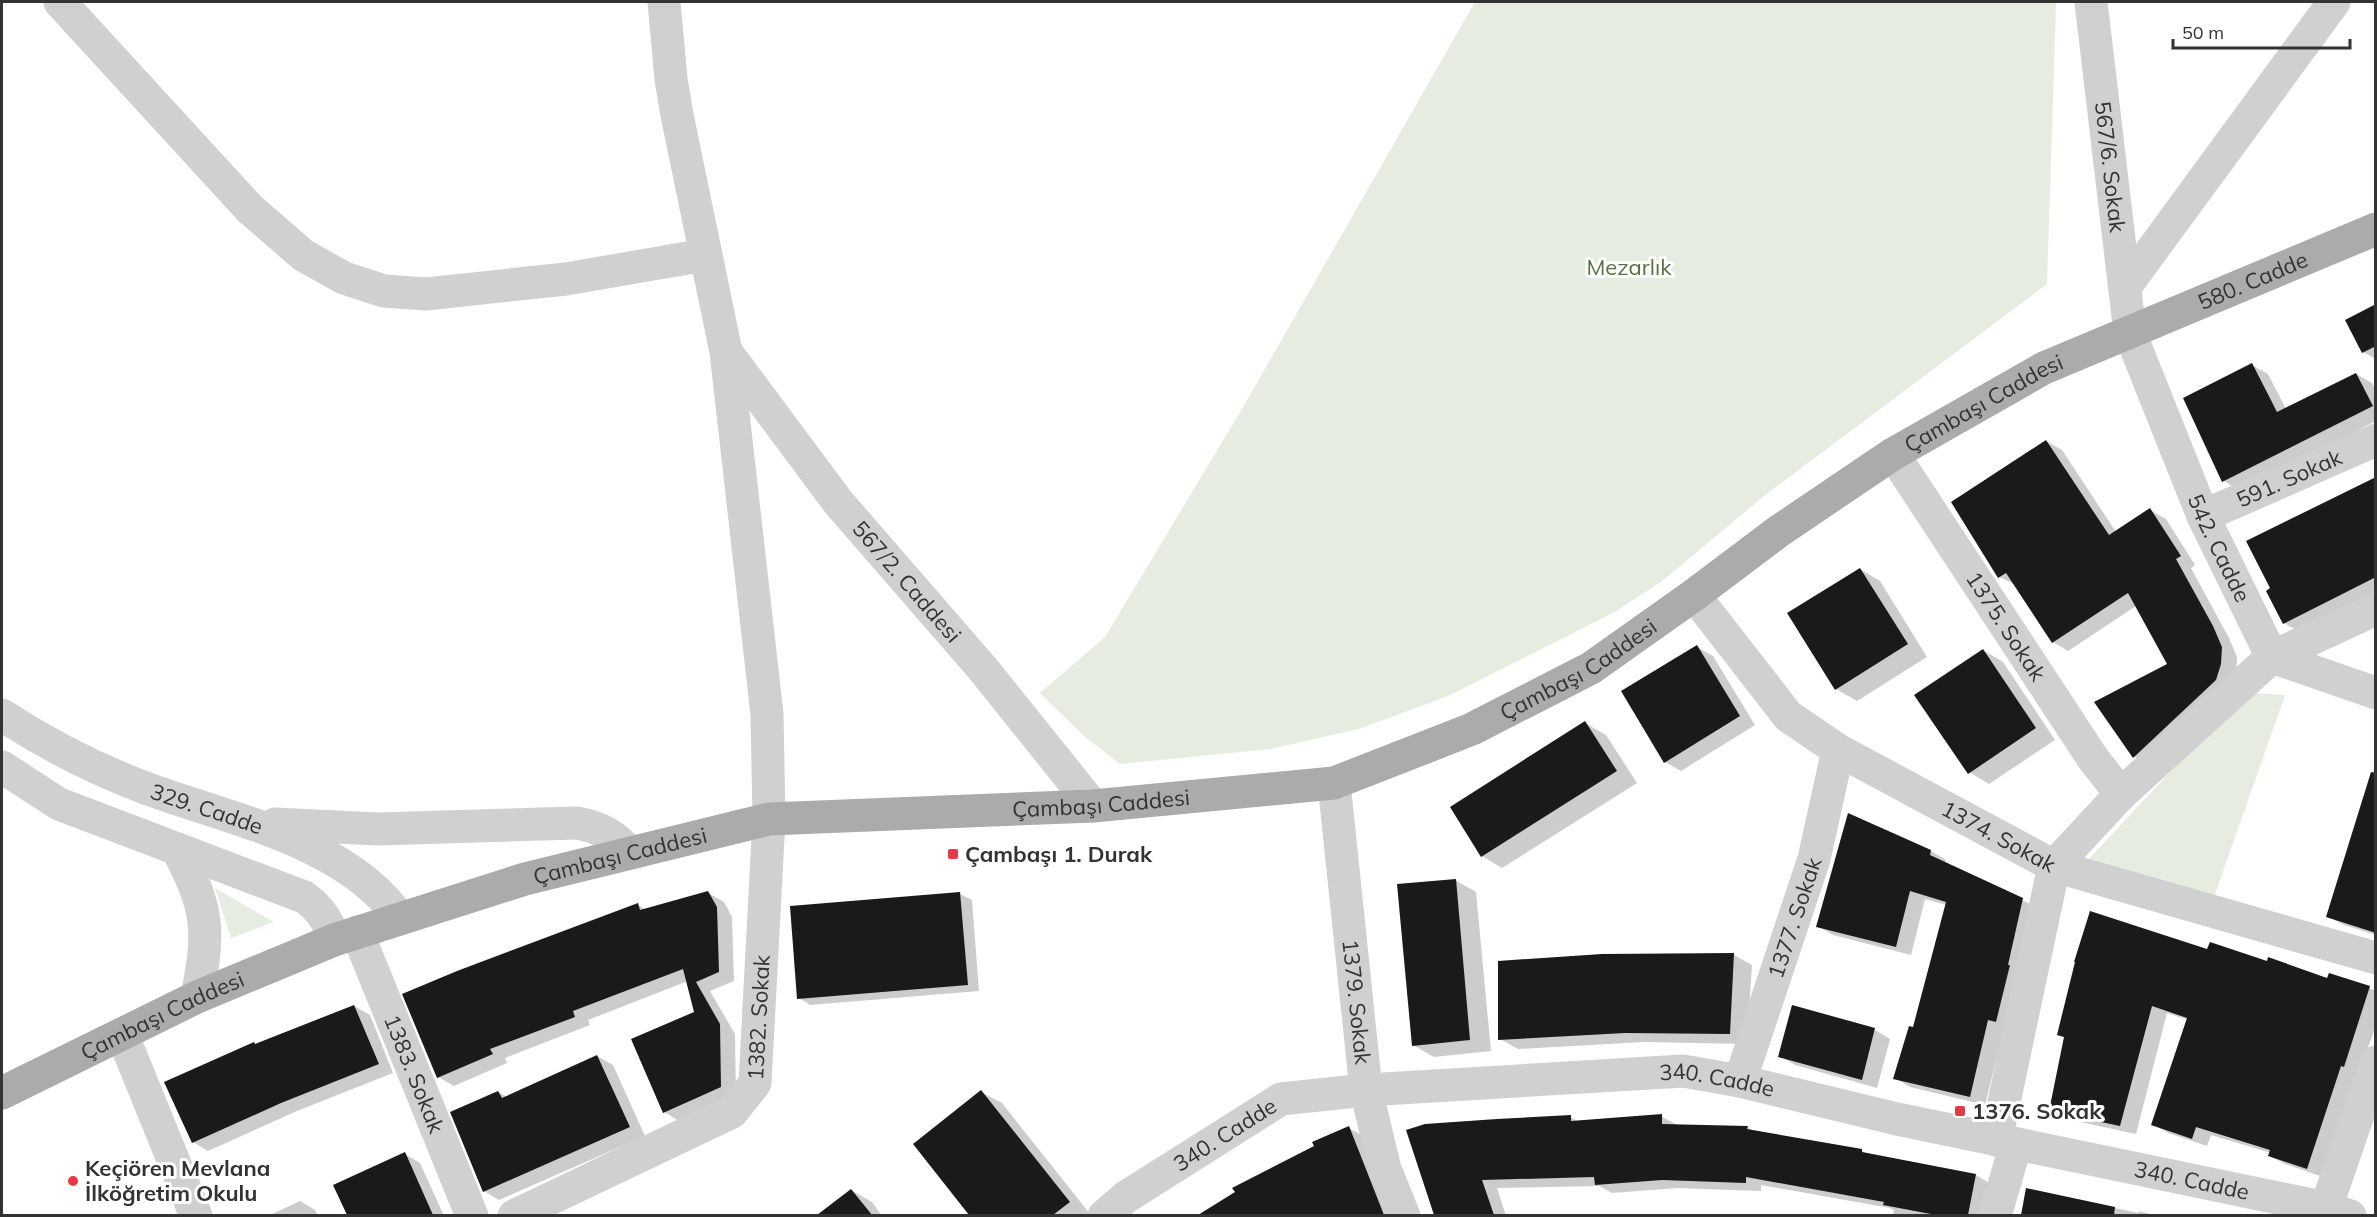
<svg xmlns="http://www.w3.org/2000/svg" width="2377" height="1217" font-family="Mulish,sans-serif">
  <style>
    .green { fill: #e6ecdf }
    .shadow { fill: #0003 }
    .building { fill: #1a1a1a }
    .lines { fill: none; stroke-linecap: round; stroke-linejoin: round }
    .minor { stroke: #d0d0d0; stroke-width: 33 }
    .major { stroke: #ababab; stroke-width: 33 }
    .poi-dot { fill: #e63946; stroke: #fff; stroke-width: 2 }
    .labels { text-anchor: middle; dominant-baseline: central; stroke-width: 6; stroke-linejoin: round; paint-order: stroke }
    .street-label { font-size: 22px; fill: #333; stroke: #fff }
    .park-label { font-size: 22px; fill: #56703f; stroke: #fff }
    .poi-label { font-size: 22px; font-weight: bold; fill: #333; stroke: #fff; text-anchor: start }
  </style>
  <rect width="100%" height="100%" fill="#fff"/>
  <g class="green">
    <path d="M1475,2h581l-9,282 -283,212 -103,86 -48,31 -165,83 -89,33 -89,20 -150,15 -36,-28 -44,-43 65,-56 137,-228z"/>
    <path d="M2254,693l31,2 -72,205 -126,-39 145,-155z"/>
    <path d="M215,888l59,34 -43,16z"/>
  </g>
  <g class="shadow">
    <path d="M2376,306v53l-13,-7z"/>
    <path d="M2252,365l16,9 18,35 70,-35 16,9 4,8v30l-137,69 -15,-9z"/>
    <path d="M2046,441l16,9 54,82 34,-22 16,9 29,46 -4,3 38,70 8,19 -1,17 -86,91 -16,-9 35,-91 -33,-59 -68,45 -15,-9 -37,-57 -17,-8z"/>
    <path d="M2376,480v114l-76,38 -16,-9z"/>
    <path d="M1860,569l20,12 47,76 -70,44 -21,-12z"/>
    <path d="M1697,647l16,9 42,69 -74,46 -16,-9z"/>
    <path d="M1983,650l20,12 52,78 -66,44 -20,-12z"/>
    <path d="M1585,723l21,12 31,48 -135,85 -20,-12z"/>
    <path d="M2376,762v173l-32,-10 -16,-8z"/>
    <path d="M1931,851l15,9 -1,3 93,45 -34,120 -19,77 -75,-18 -15,-9 19,-49 32,-124 -21,-6 -14,56 -78,-20 -15,-9z"/>
    <path d="M1455,880l21,12 15,159 -57,6 -21,-12z"/>
    <path d="M708,893l16,9 8,15 2,64 -24,10 25,43 1,62 -57,25 -15,-9 32,-99 -8,-32 -100,39 2,5 -85,33 2,5 -53,23 -16,-9 200,-172 8,5z"/>
    <path d="M960,894l12,6 7,91 -169,14 -11,-7z"/>
    <path d="M2208,951l60,12 60,17 41,8 7,3v34l-53,152 -38,-13 -15,-8 1,-3 -60,-18 -4,11 -39,-13 -15,-9 35,-104 -21,-7 -31,121 -70,-15 -15,-9 14,-72 -7,-4z"/>
    <path d="M1734,955l18,10 -5,79 -103,-2 -126,7 -18,-10z"/>
    <path d="M354,1006l16,9 23,58 -96,38 -89,40 -15,-9 64,-97z"/>
    <path d="M1793,1007l82,23 15,9 -13,49 -82,-23 -15,-9z"/>
    <path d="M597,1056l16,9 32,71 -146,64 -15,-9 14,-99 9,5z"/>
    <path d="M981,1092l21,11 88,111 -119,2 -56,-71z"/>
    <path d="M1661,1116l16,9 70,2 8,5 107,19 7,4 107,20 15,9 -6,32h-92l1,-6 -4,-2 -129,-23v6l-83,-3 -66,5 -13,-7 -102,2 9,28h-70l-28,-85 162,-14 9,5z"/>
    <path d="M1349,1128l16,9 30,79h-194z"/>
    <path d="M405,1154l15,9 24,53h-95l-14,-31z"/>
    <path d="M851,1190l21,12 10,14h-62z"/>
    <path d="M2028,1190l111,23v-2l18,5h-135z"/>
    <path d="M300,1201l15,9 3,6h-50z"/>
    <path d="M1597,1214l3,2h-26z"/>
  </g>
  <g class="building">
    <path d="M2376,304v42l-14,7 -17,-33z"/>
    <path d="M2252,363l25,49 79,-39 17,33 -151,76 -39,-84z"/>
    <path d="M2046,440l63,95 41,-27 31,48 -5,3 37,67 9,21 -1,17 -5,16 -83,78 -39,-56 73,-38 -39,-71 -76,50 -46,-70 -8,5 -47,-76z"/>
    <path d="M2376,477v100l-93,47 -17,-33 4,-3 -24,-47z"/>
    <path d="M1860,568l48,76 -73,46 -48,-77z"/>
    <path d="M1697,645l43,71 -76,47 -43,-72z"/>
    <path d="M1983,649l53,79 -68,46 -54,-79z"/>
    <path d="M1585,721l32,50 -136,86 -31,-50z"/>
    <path d="M2371,772l5,1v160l-50,-16z"/>
    <path d="M1848,813l83,37 -1,5 93,43 -15,67h2l-14,57 -8,-2 -18,77 -77,-18 16,-53 4,1 33,-125 -36,-11 -14,56 -80,-20z"/>
    <path d="M1456,879l14,161 -58,6 -15,-162z"/>
    <path d="M708,891l9,16 2,65 -23,10 24,42 1,63 -58,26 -32,-74 63,-27 -11,-43 -110,42 2,6 -85,32 3,5 -56,24 -35,-84 55,-23 181,-68 2,7z"/>
    <path d="M960,892l8,93 -171,14 -7,-93z"/>
    <path d="M2090,911l117,38 3,-7 57,19 1,-4 59,21 2,-5 41,13 -26,81 -3,-1 -34,103 -39,-13 2,-6 -74,-23 -4,12 -41,-14 36,-107 -35,-12 -32,120 -71,-15 15,-74 -7,-2 18,-73h-1z"/>
    <path d="M1734,953l-4,81 -105,-1 -127,7v-79l104,-7z"/>
    <path d="M354,1005l25,59 -98,39 -89,40 -28,-61 90,-40 1,2z"/>
    <path d="M1792,1005l83,23 -13,52 -84,-23z"/>
    <path d="M597,1055l33,72 -147,65 -33,-80 48,-21 4,7z"/>
    <path d="M981,1090l89,112 -17,13h-84l-56,-71z"/>
    <path d="M1662,1114v10l86,2 -1,3 115,20v3l114,22 -8,41h-32l-53,-10 1,-3 -138,-25v6l-84,-3 -67,5 -1,-8 -112,3 12,35h-60l-28,-85 19,-6 72,-5 74,-4v6z"/>
    <path d="M1349,1126l35,89h-186l37,-23 -3,-4 82,-42 -2,-4z"/>
    <path d="M405,1152l28,63h-86l-14,-30z"/>
    <path d="M2026,1188l89,19 -1,8h-93z"/>
    <path d="M851,1189l21,26h-55z"/>
  </g>
  <g class="lines">
    <g class="minor">
      <path d="M60,2l190,207 53,46 41,23 40,13 42,3 140,-15 139,-24"/>
      <path id="s1" d="M2091,2l39,331 73,183 69,141 104,36"/>
      <path d="M2125,287l209,-285"/>
      <path id="s2" d="M727,353l111,149 145,167 110,137"/>
      <path id="s3" d="M1893,454l201,306 27,34"/>
      <path id="s4" d="M2203,516l173,-76"/>
      <path id="s5" d="M1694,595l94,121 50,34 216,116 322,92"/>
      <path id="s6" d="M2,715c46,30 95,55 146,74 82,30 202,54 252,130"/>
      <path d="M2,767l57,37 245,93c16,11 25,24 30,43"/>
      <path id="s7" d="M1334,783l32,307 19,79 19,47"/>
      <path d="M275,824l103,5 199,-6c23,4 38,13 53,30"/>
      <path d="M177,849c32,60 33,82 20,148"/>
      <path id="s8" d="M357,932l115,284"/>
      <path d="M122,1034l74,182"/>
      <path id="s9" d="M1740,1081l74,-222 24,-109"/>
      <path d="M1996,1140l58,-274 67,-72 151,-137 104,-48"/>
      <path d="M2326,1208l50,-146"/>
      <path id="s10" d="M514,1216l218,-104 23,-29 14,-264 -2,-105 -41,-362 -49,-237 -6,-36 -7,-77"/>
      <path id="s11" d="M1104,1216l22,-19 155,-98 85,-9 317,-19 57,10 157,38 429,89 24,8"/>
      <path d="M1995,1216l21,-72"/>
    </g>
    <path class="major" id="s12" d="M2,1093l195,-96 137,-57 191,-61 244,-60 324,-13 241,-23 138,-54 119,-61 103,-73 85,-64 114,-77 151,-86 332,-139"/>
  </g>
  <g class="poi-dot">
    <rect x="947" y="848" width="12" height="12" rx="3"/>
    <rect x="1954" y="1105" width="12" height="12" rx="3"/>
    <circle cx="73" cy="1181" r="6"/>
  </g>
  <g class="labels">
    <g class="street-label">
      <text stroke="none"><textPath href="#s1" startOffset="166">567/6. Sokak</textPath></text>
      <text stroke="none"><textPath href="#s12" startOffset="2436">580. Cadde</textPath></text>
      <text stroke="none"><textPath href="#s12" startOffset="2140">Çambaşı Caddesi</textPath></text>
      <text stroke="none"><textPath href="#s4" startOffset="94">591. Sokak</textPath></text>
      <text stroke="none"><textPath href="#s1" startOffset="566">542. Cadde</textPath></text>
      <text stroke="none"><textPath href="#s2" startOffset="291">567/2. Caddesi</textPath></text>
      <text stroke="none"><textPath href="#s3" startOffset="206">1375. Sokak</textPath></text>
      <text stroke="none"><textPath href="#s12" startOffset="1654">Çambaşı Caddesi</textPath></text>
      <text stroke="none"><textPath href="#s12" startOffset="1150">Çambaşı Caddesi</textPath></text>
      <text stroke="none"><textPath href="#s6" startOffset="226">329. Cadde</textPath></text>
      <text stroke="none"><textPath href="#s5" startOffset="396">1374. Sokak</textPath></text>
      <text stroke="none"><textPath href="#s12" startOffset="664">Çambaşı Caddesi</textPath></text>
      <text stroke="none"><textPath href="#s9" startOffset="172">1377. Sokak</textPath></text>
      <text stroke="none"><textPath href="#s7" startOffset="220">1379. Sokak</textPath></text>
      <text stroke="none"><textPath href="#s12" startOffset="178">Çambaşı Caddesi</textPath></text>
      <text stroke="none"><textPath href="#s10" startOffset="344">1382. Sokak</textPath></text>
      <text stroke="none"><textPath href="#s8" startOffset="153">1383. Sokak</textPath></text>
      <text stroke="none"><textPath href="#s11" startOffset="650">340. Cadde</textPath></text>
      <text stroke="none"><textPath href="#s11" startOffset="146">340. Cadde</textPath></text>
      <text stroke="none"><textPath href="#s11" startOffset="1136">340. Cadde</textPath></text>
    </g>
    <g class="park-label">
      <text x="1629" y="267">Mezarlık</text>
    </g>
    <g class="poi-label">
      <text x="965" y="854">Çambaşı 1. Durak</text>
      <text x="1972" y="1111">1376. Sokak</text>
      <text x="85" y="1168">Keçiören Mevlana<tspan x="85" dy="25">İlköğretim Okulu</tspan></text>
    </g>
  </g>
  <rect width="2377" height="1217" fill="none" stroke="#333333" stroke-width="6"/>
  <path d="M2173 39v9h177v-9" fill="none" stroke="#333333" stroke-width="3"/>
  <text x="2182" y="39" font-size="18" fill="#333333" stroke="#ffffff" stroke-width="4.5" paint-order="stroke">50 m</text>
</svg>
